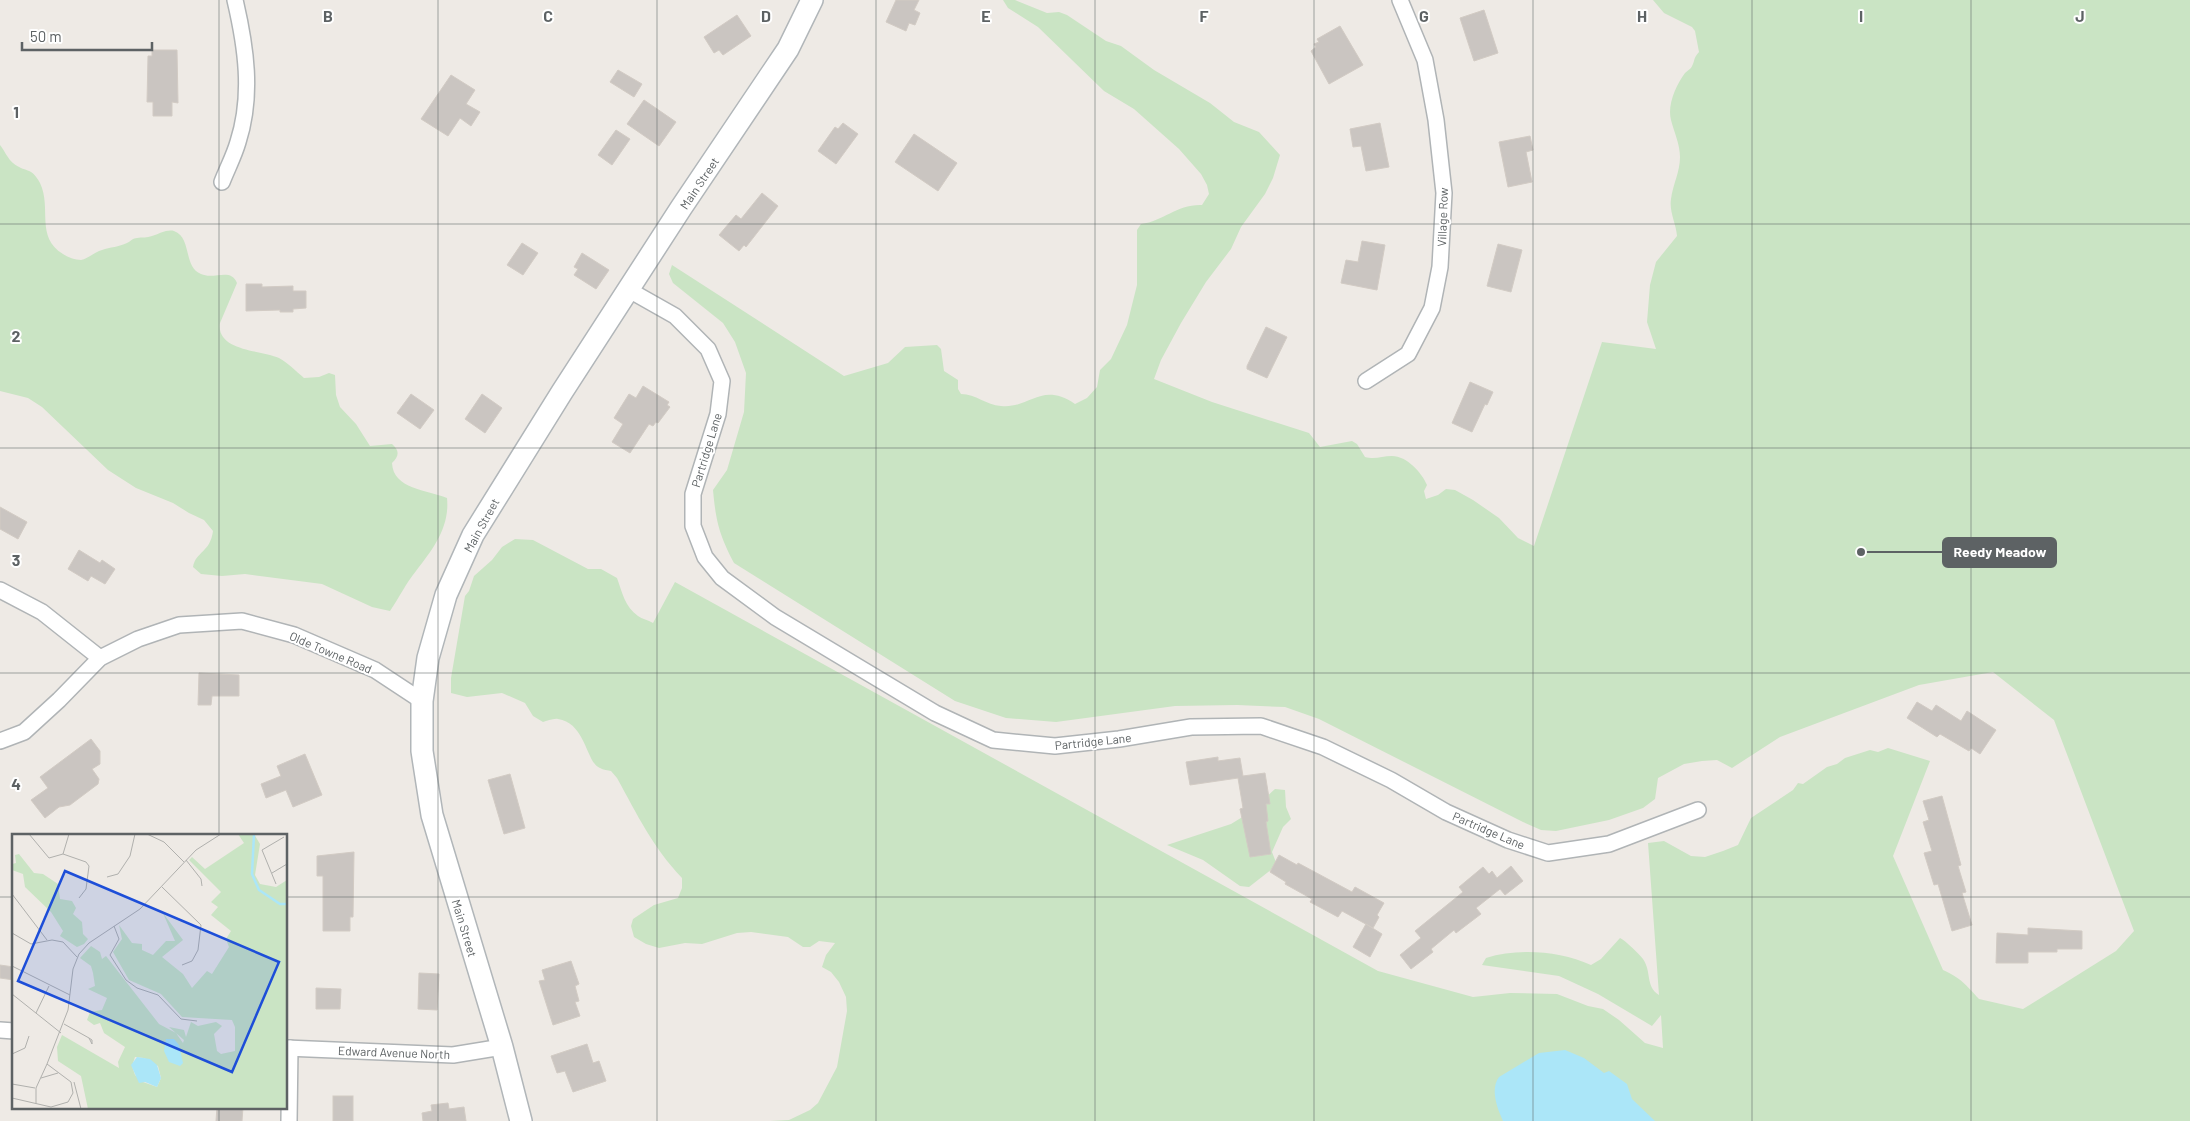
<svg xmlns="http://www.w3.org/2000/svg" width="2190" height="1121" font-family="Barlow,sans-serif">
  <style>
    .green { fill: #cae4c4 }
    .water { fill: #abe6f8 }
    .building { fill: #cac5c1; stroke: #d2cbc4 }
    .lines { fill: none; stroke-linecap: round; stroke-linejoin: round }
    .street-casing { stroke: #b0b4b6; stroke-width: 18 }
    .secondary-casing { stroke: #b1b6b9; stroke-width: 24 }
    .street { stroke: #fff; stroke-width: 15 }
    .secondary { stroke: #fff; stroke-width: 21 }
    .grid { fill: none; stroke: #5d6264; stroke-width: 1; stroke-opacity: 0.55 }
    .labels { text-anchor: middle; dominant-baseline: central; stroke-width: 4; stroke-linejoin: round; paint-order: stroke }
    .street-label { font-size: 12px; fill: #5d6264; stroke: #fff }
    .inset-river { fill: none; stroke: #abe6f8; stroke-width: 2.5 }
    .inset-road { fill: none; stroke: #b0b0ad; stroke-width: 1 }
    .view { fill: #1d4ed8; fill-opacity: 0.15; stroke: #1d4ed8; stroke-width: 2.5 }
    .inset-edge { fill: none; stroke: #5d6264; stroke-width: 2.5 }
    .grid-label { font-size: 16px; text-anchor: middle; font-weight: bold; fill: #5d6264; stroke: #fff; stroke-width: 4; stroke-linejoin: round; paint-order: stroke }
    .leader { fill: none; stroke: #5d6264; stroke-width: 2 }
    .callout-dot { fill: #5d6264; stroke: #fff; stroke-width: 2 }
    .callout { fill: #5d6264; stroke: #5d6264; stroke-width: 2 }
    .callout-label { font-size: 14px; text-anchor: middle; font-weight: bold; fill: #fff }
  </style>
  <rect width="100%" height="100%" fill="#eeeae5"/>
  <g class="green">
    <path d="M1003,0h12l32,13 12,-1 8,3 39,26 15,5 33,24 56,33 24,19 25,10 21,23 -7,23 -8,16 -24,33 -10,22 -25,33 -25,41 -20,37 -7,19 58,23 97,31 11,14 32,-6 5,3 8,13c10,3 17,-1 27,-1 15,0 30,17 35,29l-3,6 2,8 12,-4 8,-6 9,1 18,10 26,18 19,20 16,8 68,-204 54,7 -9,-27 3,-37 6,-23 21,-26c-1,-13 -8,-24 -6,-37 2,-15 9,-27 9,-42 0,-13 -6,-25 -9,-37 -4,-15 5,-35 14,-47 2,-2 4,-3 6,-5 4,-6 2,-10 8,-16l-4,-21 -3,-4 -28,-14 -11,-13h537v1121h-1420l19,-1 21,-10 8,-7 19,-36 10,-56 -1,-14 -7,-15 -8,-10 -9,-5 4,-12 9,-12 -16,-2 -9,6h-7l-15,-10 -37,-5 -14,1 -35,11 -17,-1 -26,5 -13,-4 -12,-7 -3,-11 2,-7 21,-14 24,-7 4,-10v-10c-30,-32 -44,-62 -65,-100l-6,-7c-3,-1 -8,-1 -11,-3 -14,-5 -14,-45 -42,-49 -4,-1 -11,2 -15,3l-10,-6 -8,-13 -23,-10 -35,4 -16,-4v-15l14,-82 4,-5 5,-15 18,-16 10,-13 13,-8 18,1 55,29h13l16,9c5,14 8,29 21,38 4,3 10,4 15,7l22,-41 703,389 95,26 37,-4 47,1 31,12 15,3 16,11 26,23 18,5 -2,-33 -9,11 -54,-32 -39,-18 -77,-11 4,-7c33,-10 73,-7 105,7l10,-6 19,-21c6,3 19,16 23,21 9,13 2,27 16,36l-11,-152 16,-2 27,15 14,1 18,-6 15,-6 13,-27 42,-28 5,-7 5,1 24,-17 10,-3 8,-6 25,-8 8,2 10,-4 42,13 -37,95 50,114c18,8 23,15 36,29l44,10 93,-58 18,-20 -80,-211 -61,-48 -74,13 -139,52 -48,31 -15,-8 -15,1 -18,3 -26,14 -3,21 -12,9 -34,12 -53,11 -15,-1 -18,-8 -204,-103 -34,-12 -48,-2 -62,1 -119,16 -50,-4 -51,-17 -221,-138c-15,-29 -18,-41 -21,-73l14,-20 17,-58 2,-39 -11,-31 -12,-19 -50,-40 -4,-9 3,-9 172,111 44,-13 17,-16 32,-2 4,4 3,22 14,9v9l3,5c15,0 25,11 40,12 29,3 40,-25 74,-2l12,-6 10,-11 3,-17 11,-11 16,-34 10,-40v-55l4,-6c23,-3 36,-20 61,-19l7,-11 -2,-9 -6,-11 -22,-25 -45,-40 -30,-18 -66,-64 -30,-19z"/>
    <path d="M0,145c4,5 8,14 13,18 12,10 18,3 27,20 12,25 -5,54 23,71 4,3 13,6 18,6 6,-1 14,-8 21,-10 8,-3 17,-3 25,-7 4,-2 6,-5 10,-5 5,-1 10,0 15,-2 7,-2 15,-7 22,-5 18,6 9,36 27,43 13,6 30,-7 36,9l-17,40c-4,28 41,27 59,35 9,5 17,13 25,20l15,-1 10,-4 6,2 1,20 4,12 16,17 14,22 22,-2c8,7 7,12 0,19 1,26 35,27 55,35 3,29 -14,51 -31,73 -10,12 -17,27 -26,40l-18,-4 -50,-23 -77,-10 -23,2 -21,-2 -8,-7c3,-16 17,-14 20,-36l-9,-11 -15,-7 -16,-10 -37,-15 -28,-18 -66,-63 -14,-9 -28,-7z"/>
    <path d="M1275,789l10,1 1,17 5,12 -8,8 -11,25 5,13 -28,22 -9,-1 -37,-26 -36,-15 64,-21 18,-11z"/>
  </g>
  <path class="water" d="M1565,1050l19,8 20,15 5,-2 18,13 5,15 23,22h-152c-6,-13 -13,-32 -4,-44l40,-24z"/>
  <g class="building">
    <path d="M896,0h23l-5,10 6,3 -5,12 -6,-2 -3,8 -20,-9z"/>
    <path d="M1484,10l14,43 -24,8 -14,-43z"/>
    <path d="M737,15l14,21 -28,19 -4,-5 -5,3 -10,-16z"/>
    <path d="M1340,26l23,39 -34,19 -18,-33 5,-4 -2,-3 5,-2 -2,-3z"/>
    <path d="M152,50h25l1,53 -6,-1v14h-19v-14h-6l1,-46h4z"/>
    <path d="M618,70l24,14 -8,13 -24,-15z"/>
    <path d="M451,75l24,15 -9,14 14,8 -9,14 -11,-8 -12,18 -27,-17z"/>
    <path d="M644,100l32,22 -17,24 -32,-22z"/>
    <path d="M843,123l15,11 -22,30 -18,-13 17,-24 3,2z"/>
    <path d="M1380,123l9,44 -23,4 -5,-25 -8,1 -3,-18z"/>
    <path d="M616,130l14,9 -18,26 -14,-10z"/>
    <path d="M914,134l43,29 -19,28 -43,-29z"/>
    <path d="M1530,136l3,14 -7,2 6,30 -24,5 -9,-45z"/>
    <path d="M762,193l16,13 -32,41 -2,-2 -5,6 -20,-16 17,-20 5,4z"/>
    <path d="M1362,241l23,4 -8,45 -36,-7 5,-23 12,2z"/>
    <path d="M522,243l16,10 -15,22 -16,-10z"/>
    <path d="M1498,244l24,6 -11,42 -24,-6z"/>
    <path d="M582,253l27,17 -13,19 -22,-14 4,-6 -4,-2z"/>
    <path d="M246,284h16v3l31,-1v5h13v17l-13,1v3h-13v-2l-34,1z"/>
    <path d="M1266,327l21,10 -20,41 -20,-9v-3z"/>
    <path d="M1470,382l23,10 -6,13 -2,-1 -13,28 -20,-9z"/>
    <path d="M643,386l26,16 -2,3 3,2 -12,16 -2,-1 -3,4 -4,-2 -19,29 -18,-11 11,-18 -9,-6 15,-24 7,4z"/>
    <path d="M411,394l23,16 -14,19 -23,-16z"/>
    <path d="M482,394l20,14 -17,25 -20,-14z"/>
    <path d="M0,507l27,15 -9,17 -18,-10z"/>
    <path d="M79,550l21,13 2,-3 13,9 -10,15 -14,-8 -3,5 -20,-12z"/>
    <path d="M199,673l40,2v21h-27l-1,9h-13z"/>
    <path d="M1917,702l15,9 4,-6 25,16 6,-10 29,19 -16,24 -9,-6 -2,3 -29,-17 -3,3 -30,-19z"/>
    <path d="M91,739l9,12v13l-8,5 7,10 -1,5 -28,21 -11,2 -14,11 -14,-18 17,-12 -8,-11z"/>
    <path d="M305,754l17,41 -29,12 -7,-17 -20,8 -5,-14 20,-8 -4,-10z"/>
    <path d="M1218,757v4l22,-3 3,18 22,-3 5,31h-4l2,17 -2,1 5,32 -21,3 -10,-48 3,-1 -5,-30 -48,7 -4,-23z"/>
    <path d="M510,774l15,54 -21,6 -16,-54z"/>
    <path d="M1942,796l19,69 -3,1 8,26 -4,1 10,32 -20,6 -14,-47 -4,1 -10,-32 8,-2 -9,-29 6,-2 -6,-19z"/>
    <path d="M354,852l-1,65h-3v14h-27v-55h-6v-20z"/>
    <path d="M1279,855l18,10 1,-2 54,29 3,-5 29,16 -7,12 2,2 -6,11 -31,-17 -4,6 -28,-15 2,-3 -27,-15 1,-2 -16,-10z"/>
    <path d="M1511,866l12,15 -18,14 -5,-6 -24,19 5,6 -25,19 -2,-3 -23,19 2,3 -22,17 -11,-14 21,-17 -6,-7 48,-39 -4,-5 24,-20 6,7 3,-3 5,7z"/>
    <path d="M1366,924l16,10 -12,23 -17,-10z"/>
    <path d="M2028,928l54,3v18h-25v3h-29v11h-32l1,-30 31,2z"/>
    <path d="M571,961l8,23 -4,2 4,15 -4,1 5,14 -27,9 -14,-44 6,-1 -3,-10z"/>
    <path d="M0,965l14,2v13l-14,-2z"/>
    <path d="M419,973l20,1 -2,36 -19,-1z"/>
    <path d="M316,988l25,1 -1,20h-24z"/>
    <path d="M587,1044l6,19 6,-2 7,20 -33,11 -8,-21 -8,2 -6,-17z"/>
    <rect x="333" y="1096" width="20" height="25"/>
    <path d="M448,1103l1,6 15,-2 2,14h-43l-1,-8 10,-2 -1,-6z"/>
    <path d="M217,1107h26l-1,14h-26z"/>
  </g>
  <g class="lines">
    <defs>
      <g id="street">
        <path d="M222,182c5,-13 12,-26 16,-40 15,-47 8,-95 -3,-142"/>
        <path d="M629,290l46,26 33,33 14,32 -4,33 -25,80v32l12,31 17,21 53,39 160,96 58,27 62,6 64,-7 72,-12 70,-1 62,21 68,33 55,32 62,28 40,13 61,-9 89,-34"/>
        <path d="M1366,381l42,-27 24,-46 8,-41 4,-74 -8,-73 -11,-60 -25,-60"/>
        <path d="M0,590l42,22 58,46"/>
        <path d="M0,741l24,-9 35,-32 41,-42 38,-19 41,-14 63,-4 52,14 81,35 47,31"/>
        <path d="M0,1030l14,1"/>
        <path d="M286,1048l167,7 49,-8"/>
        <path d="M289,1121l1,-73"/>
      </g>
      <path id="secondary" d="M521,1121l-19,-74 -70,-232 -10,-64v-50l6,-43 18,-63 27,-60 89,-143 119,-184 107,-159 24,-49"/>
    </defs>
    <use href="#street" class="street-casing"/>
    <use href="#secondary" class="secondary-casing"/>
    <use href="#street" class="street"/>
    <use href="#secondary" class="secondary"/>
  </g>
  <path class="grid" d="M219,0v835M438,0v1121M657,0v1121M876,0v1121M1095,0v1121M1314,0v1121M1533,0v1121M1752,0v1121M1971,0v1121M0,224h2190M0,448h2190M0,673h2190M0,897h14M286,897h1904M219,1107v14"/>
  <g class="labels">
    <g class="street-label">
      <text transform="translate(699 183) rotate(-56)">Main Street</text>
      <text transform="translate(1442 217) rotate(-88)">Village Row</text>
      <text transform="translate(706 450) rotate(-73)">Partridge Lane</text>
      <text transform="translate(481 525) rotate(-61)">Main Street</text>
      <text transform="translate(331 652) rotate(23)">Olde Towne Road</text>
      <text transform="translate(1093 741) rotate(-6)">Partridge Lane</text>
      <text transform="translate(1489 830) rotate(23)">Partridge Lane</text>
      <text transform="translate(465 928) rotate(73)">Main Street</text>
      <text transform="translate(394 1052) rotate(2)">Edward Avenue North</text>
    </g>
  </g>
  <g transform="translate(12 834)">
    <rect width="275" height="275" fill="#eeeae5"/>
    <path d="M226,0h16l6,10 -5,31 5,9 16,3 11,-7v229h-199l-7,-33 -23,-15 -1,-14 5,-12 57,33 -1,-6 7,-15 -21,-14 -4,-10 -6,2 -7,-5 3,-8 12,-2 5,-12 -19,-9 7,-3 -2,-13 -2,-7 -11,-8 11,-12 9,6 2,7 4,-3 53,68 17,9 7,10 1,-3 -15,-13 15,3 2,7 5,-15 7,4 18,-4 6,4 -8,8 3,17 4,3 14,-3v-24l-3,-7 -50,-3 -21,-23 -32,-14 -16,-28 9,-13 -3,-14 13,18 10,1v6l11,5 13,-14h9l-12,-28 20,27 -21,17 21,17 9,14 15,-17 5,3 17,-27 -3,-8 5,-8 -20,-16 7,-8 -7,-5 10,-10 -32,-32 3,-3 13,12 39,-26zM123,223l9,1 14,8 3,12 -4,9 -14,-5 -8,-7 -3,-9zM7,20l15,19 9,1 15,10 2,15 12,2 4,7 -3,6 9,8 1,12 5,5 -4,5 -7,3 -17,-11 3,-5 -12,-19 -26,-25 -2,-13 -11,-4v-6l4,-1 -1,-8z" fill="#cae4c4" fill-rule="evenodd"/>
    <path d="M154,205h8l5,6 4,18 -3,3 -11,-4 -5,-11zM125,223l13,2 7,6 4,13 -4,9 -12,-5 -6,1 -8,-18z" fill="#abe6f8"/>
    <path class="inset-river" d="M242,0l-2,40 7,16 21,14h7"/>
    <path class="inset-road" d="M17,0l20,24 14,-4M135,0l17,8 20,20M51,20l23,8 3,4 -3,23 -7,9M51,20l6,-20M174,26l15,19 1,7M260,39l15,-9M95,43l11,-3 12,-18 5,-22M264,50l-14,-34 22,-13M150,53l39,38 -3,25 -6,11 -10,4M0,60l35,46M102,92l5,13 -9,16 16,25 11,8 21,7 23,24 16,2M0,99l19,11 21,-4 11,2 14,15M0,132l58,29M0,160l49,39M24,179l13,-27M52,190l25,14 3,2v4l-3,-6M0,220l13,-6 4,-12M35,230l21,-54 5,-41 6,-15 10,-11 51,-34 56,-59 25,-16M29,244l17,-5M62,248l7,27M0,250l23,4M0,264l39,9 17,-5 5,-9 -2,-11 -24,-18M24,270v-16l11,-24"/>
    <path class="view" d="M53,37l214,91 -47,110 -214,-91z"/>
    <rect width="275" height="275" class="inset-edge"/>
  </g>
  <g class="grid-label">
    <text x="328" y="22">B</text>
    <text x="548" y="22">C</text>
    <text x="766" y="22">D</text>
    <text x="986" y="22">E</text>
    <text x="1204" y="22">F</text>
    <text x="1424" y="22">G</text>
    <text x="1642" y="22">H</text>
    <text x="1861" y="22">I</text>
    <text x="2080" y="22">J</text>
    <text x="16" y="118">1</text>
    <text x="16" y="342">2</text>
    <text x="16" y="566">3</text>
    <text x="16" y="790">4</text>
  </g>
  <path class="leader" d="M1861 552L1943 552"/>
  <circle class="callout-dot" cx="1861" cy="552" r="5"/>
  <rect class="callout" x="1943" y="538" width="113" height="29" rx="5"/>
  <g class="callout-label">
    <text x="2000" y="557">Reedy Meadow</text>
  </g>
  <path d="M22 42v8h130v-8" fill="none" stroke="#5d6264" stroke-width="2.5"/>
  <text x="30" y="42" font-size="15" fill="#5d6264" stroke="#ffffff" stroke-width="4" paint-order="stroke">50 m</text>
</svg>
